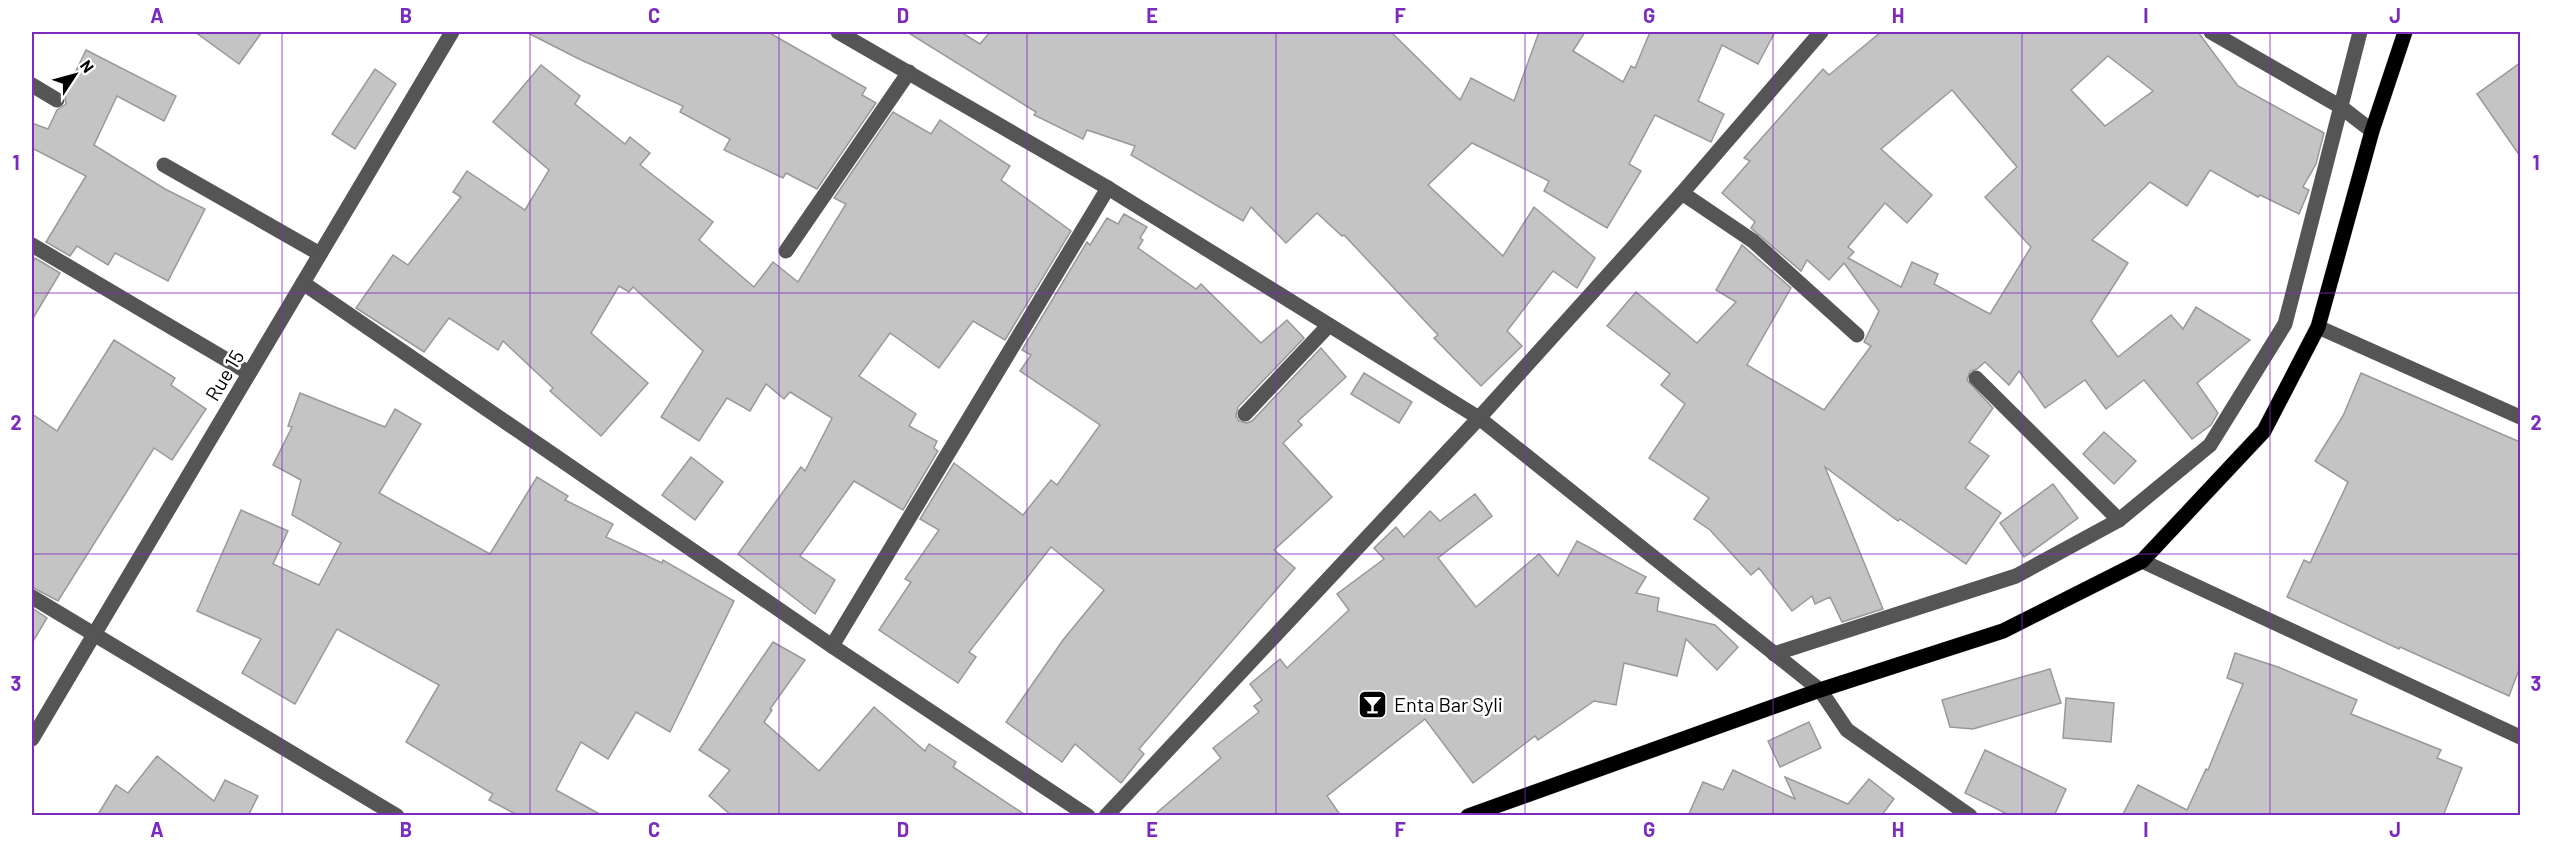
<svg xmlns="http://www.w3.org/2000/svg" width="2552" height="847" font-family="Barlow,sans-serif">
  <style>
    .building { fill: #c4c4c4; stroke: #999; stroke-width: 1.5; fill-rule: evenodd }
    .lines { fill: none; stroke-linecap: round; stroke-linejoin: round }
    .major-casing { stroke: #dbdbdb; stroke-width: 16 }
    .minor { stroke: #555; stroke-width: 15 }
    .major { stroke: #000; stroke-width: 15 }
    .grid { fill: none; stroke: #7b2cbf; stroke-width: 1.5; stroke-opacity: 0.55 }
    .labels { text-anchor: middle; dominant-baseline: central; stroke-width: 5; stroke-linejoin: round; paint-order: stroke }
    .street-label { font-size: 20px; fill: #000; stroke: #fff }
    .poi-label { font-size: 20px; fill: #000; stroke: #fff; text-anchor: start }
    .neatline { fill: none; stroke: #7b2cbf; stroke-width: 2 }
    .grid-label { font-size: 20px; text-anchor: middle; font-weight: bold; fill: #7b2cbf }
  </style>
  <rect width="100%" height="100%" fill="#fff"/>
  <g class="building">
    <path d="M195,32h67l-23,32z"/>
    <path d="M526,32h242l98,56 -4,7 14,8 -59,86 -31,-16 -3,5 -59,-28 6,-11 -50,-27 3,-6 -104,-47z"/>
    <path d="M907,32h54l19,12 10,-12h401l69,68 11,-22 43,23 25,-69h46l-12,19 50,31 8,-16 4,2 15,-36h125l-17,32 -36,-19 -24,56 26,13 -13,28 -56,-27 -26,49 12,7 -34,57 -63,-37 5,-10 -77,-38 -44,42 75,71 31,-49 61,51 -18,30 -24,-17 -46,60 15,15 -41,40 -47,-48 4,-3 -94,-100 -2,1 -25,-23 -31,30 -35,-36 -8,14 -112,-66 4,-9 -48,-16 -4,9 -49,-24 2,-3z"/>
    <path d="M1881,32h317l40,54 86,47 -8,31 -13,23 6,3 -10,24 -39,-19 -2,2 -48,-27 -23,36 -37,-24 -58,58 36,23 -37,58 27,36 53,-42 12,14 13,-22 54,33 -53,43 21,30 -7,12 -19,14 -48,-59 -38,29 -21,-29 -40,28 -26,-37 -10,14 -24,-23 -8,7 -7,2 -3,9 26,28 -24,34 20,14 -24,32 36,25 -35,51 -66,-45 -2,2 -73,-54 58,142 -41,13 -12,-25 -15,7 -3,-8 -20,15 -33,-43 -8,7 -41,-45 -16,-11 15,-21 -60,-40 36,-54 -24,-19 9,-11 -63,-48 29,-34 61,51 39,-41 -20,-12 26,-45 49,43 -44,77 77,45 47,-64 -7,-4 15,-31 -35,-48 -15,17 -22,-20 -6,11 -50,-43 4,-6 -33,-29 28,-32 -6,-3 79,-89 6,6zM2108,56l45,35 -48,35 -34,-36zM1952,90l65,77 -32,30 46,50 -41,67 -56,-30 4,-10 -26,-12 -11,25 -53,-29 6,-6 -6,-5 37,-44 22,20 25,-28 -51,-46z"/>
    <path d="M86,50l90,46 -12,25 -47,-25 -23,49 71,44 40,20 -37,72 -53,-28 -7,12 -31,-19 -7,10 -24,-14 40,-66 -54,-28v-25l16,6 9,-19 9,-6 -1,-10z"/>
    <path d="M2520,63v93l-43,-62z"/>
    <path d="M541,65l39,31 -5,8 50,40 5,-7 20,16 -10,12 73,57 -14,18 55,47 19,-25 25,20 48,-78 -12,-6 59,-86 38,22 9,-14 24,16 46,30 -9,14 70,51 -66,109 -32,-19 -34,47 -49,-35 -31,43 57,38 -7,12 28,15 -3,7 4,3 -35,59 -49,-29 -54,75 35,24 -20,34 -77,-60 63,-87 4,4 27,-53 -42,-26 -6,7 -18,-15 -16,27 -23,-13 -28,43 -38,-24 42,-66 -70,-64 -4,5 -10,-6 -28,47 57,50 -47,53 -51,-45 3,-3 -50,-47 -5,9 -49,-32 -25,34 -68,-44 37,-53 15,10 53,-68 -8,-5 14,-21 58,39 24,-40 -56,-48z"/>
    <path d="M375,69l21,15 -41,65 -23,-15z"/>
    <path d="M1124,214l23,13 -7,11 3,2 -5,8 58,41 5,-5 60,59 26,-23 17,18 -66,69 -2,9 3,5 8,2 5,-2 69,-73 25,29 -48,44 4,4 -19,18 49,54 -58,53 21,18 -156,181 5,5 -23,29 -46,-39 -13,18 -56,-40 57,-82 41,-50 -53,-43 -82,105 7,5 -18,26 -79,-53 32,-48 -6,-3 34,-49 -19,-11 34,-56 69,52 28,-35 6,5 43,-60 -80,-54 11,-16 -9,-5 65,-108 3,3 17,-27 11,6z"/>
    <path d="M35,258l25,15 -28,47v-55z"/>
    <path d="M114,340l61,38 -4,7 35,24 -34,51 -18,-12 -96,153 -26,-14v-173l25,17z"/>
    <path d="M1364,373l48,29 -13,21 -48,-29z"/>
    <path d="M2361,373l159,69v225l-11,29 -109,-49 -1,2 -112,-52 17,-37 6,3 38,-81 -33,-21 28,-45z"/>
    <path d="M300,393l85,34 10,-18 26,15 -42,69 111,61 47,-77 31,19 -3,4 48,24 -7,13 56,26 1,-3 71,41 -64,131 -34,-20 -28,47 -27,-17 -25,48 47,26h-84l-30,-16 4,-6 -87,-52 33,-57 -102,-56 -42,75 -53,-31 19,-34 -64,-28 44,-101 47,21 -15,33 46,21 22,-42 -49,-28 9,-35 -28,-15 19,-38 -4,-1z"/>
    <path d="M2104,432l32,29 -22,23 -31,-30z"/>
    <path d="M691,457l32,25 -28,38 -33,-25z"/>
    <path d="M2053,484l25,34 -54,39 -24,-34z"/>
    <path d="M1475,494l17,22 -54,42 38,49 63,-53 19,22 19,-35 69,36 -10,16 23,5 -2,13 58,14 23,22 -21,23 -31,-31 -9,37 -53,-13 -8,42 -22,-4 -56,39 -3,-4 -62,47 -48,-64 -98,77 14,20h-188l68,-58 -8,-10 46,-36 -5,-6 8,-6 -12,-16 30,-25 7,9 62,-58 -12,-16 47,-35 -10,-11 22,-21 8,10 26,-26 10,10z"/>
    <path d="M32,608l15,10 -15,25z"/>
    <path d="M773,642l32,18 -35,49 2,1 -8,12 55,49 55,-64 51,44 4,-7 27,18 -3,5 74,49h-295l-23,-20 21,-26 -31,-20z"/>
    <path d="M2235,653l43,14 79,33 -6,14 90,36 -4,8 25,10 -19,48h-321l16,-31 49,25 19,-41 2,1 35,-86 -16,-6z"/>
    <path d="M2050,669l11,34 -88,26 -23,-2 -8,-27z"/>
    <path d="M2066,698l48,5 -3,39 -48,-4z"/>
    <path d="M1809,722l12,26 -41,19 -12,-26z"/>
    <path d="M1985,750l81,39 -12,27h-43l-46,-23z"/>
    <path d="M157,756l57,45 11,-21 33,16 -10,20h-151l19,-31 12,8z"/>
    <path d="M1733,770l62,29 -10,-22 63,27 21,-25 25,20 -13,17h-193l15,-34 20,8z"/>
  </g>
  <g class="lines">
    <defs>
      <path id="major" d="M1468,816l352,-126 183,-59 139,-70 122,-130 54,-104 54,-196 33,-99"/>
    </defs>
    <use href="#major" class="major-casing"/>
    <g class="minor">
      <path d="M838,32l270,156 371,230 341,272 27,40 123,86"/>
      <path d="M2211,32l130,75 31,24"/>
      <path d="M32,85l25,15"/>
      <path d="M164,165l156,89"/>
      <path d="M1682,193l71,48 104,94"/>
      <path d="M32,245l217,128"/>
      <path d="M786,251l123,-179"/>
      <path d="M303,283l529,363 256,170"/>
      <path d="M2318,327l202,90"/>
      <path d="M1976,378l143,142"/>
      <path d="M1245,414l84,-89"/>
      <path d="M2142,561l378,176"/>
      <path d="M32,597l365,219"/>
      <path d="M832,646l276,-458"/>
      <path d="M1774,654l242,-78 103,-56 91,-75 75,-121 75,-292"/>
      <path d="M32,739l420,-707"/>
      <path d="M1106,816l373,-398 203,-225 139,-161"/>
    </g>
    <use href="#major" class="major"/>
  </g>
  <path class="grid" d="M282,32v784M530,32v784M779,32v784M1027,32v784M1276,32v784M1525,32v784M1773,32v784M2022,32v784M2270,32v784M32,293h2488M32,554h2488"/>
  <defs>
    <symbol id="bar-square" viewBox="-11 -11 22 22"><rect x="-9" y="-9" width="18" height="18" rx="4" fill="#000" stroke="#fff"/><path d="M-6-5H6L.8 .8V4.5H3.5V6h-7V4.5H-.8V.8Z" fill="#fff"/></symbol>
  </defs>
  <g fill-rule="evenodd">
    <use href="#bar-square" x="1356" y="688" width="33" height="33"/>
  </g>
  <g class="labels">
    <g class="street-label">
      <text transform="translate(224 375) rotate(-59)">Rue 15</text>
    </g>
    <g class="poi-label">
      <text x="1394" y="704">Enta Bar Syli</text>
    </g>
  </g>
  <rect width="2552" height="847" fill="none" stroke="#ffffff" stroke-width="66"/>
  <g transform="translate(75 75) rotate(54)" stroke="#ffffff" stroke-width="4.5" paint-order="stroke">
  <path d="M0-4.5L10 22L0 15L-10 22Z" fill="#000000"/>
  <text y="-9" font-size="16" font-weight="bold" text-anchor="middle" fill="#000000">N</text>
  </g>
  <rect x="33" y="33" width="2486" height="781" class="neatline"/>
  <g class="grid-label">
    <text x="157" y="23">A</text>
    <text x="406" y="23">B</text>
    <text x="654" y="23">C</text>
    <text x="903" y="23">D</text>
    <text x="1152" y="23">E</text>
    <text x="1400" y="23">F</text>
    <text x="1649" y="23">G</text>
    <text x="1898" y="23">H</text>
    <text x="2146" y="23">I</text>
    <text x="2395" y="23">J</text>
    <text x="16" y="170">1</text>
    <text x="2536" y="170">1</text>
    <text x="16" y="430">2</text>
    <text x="2536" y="430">2</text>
    <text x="16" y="691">3</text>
    <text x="2536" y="691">3</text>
    <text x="157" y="837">A</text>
    <text x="406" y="837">B</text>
    <text x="654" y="837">C</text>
    <text x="903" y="837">D</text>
    <text x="1152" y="837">E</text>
    <text x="1400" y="837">F</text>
    <text x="1649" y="837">G</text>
    <text x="1898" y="837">H</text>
    <text x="2146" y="837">I</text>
    <text x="2395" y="837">J</text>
  </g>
</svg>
